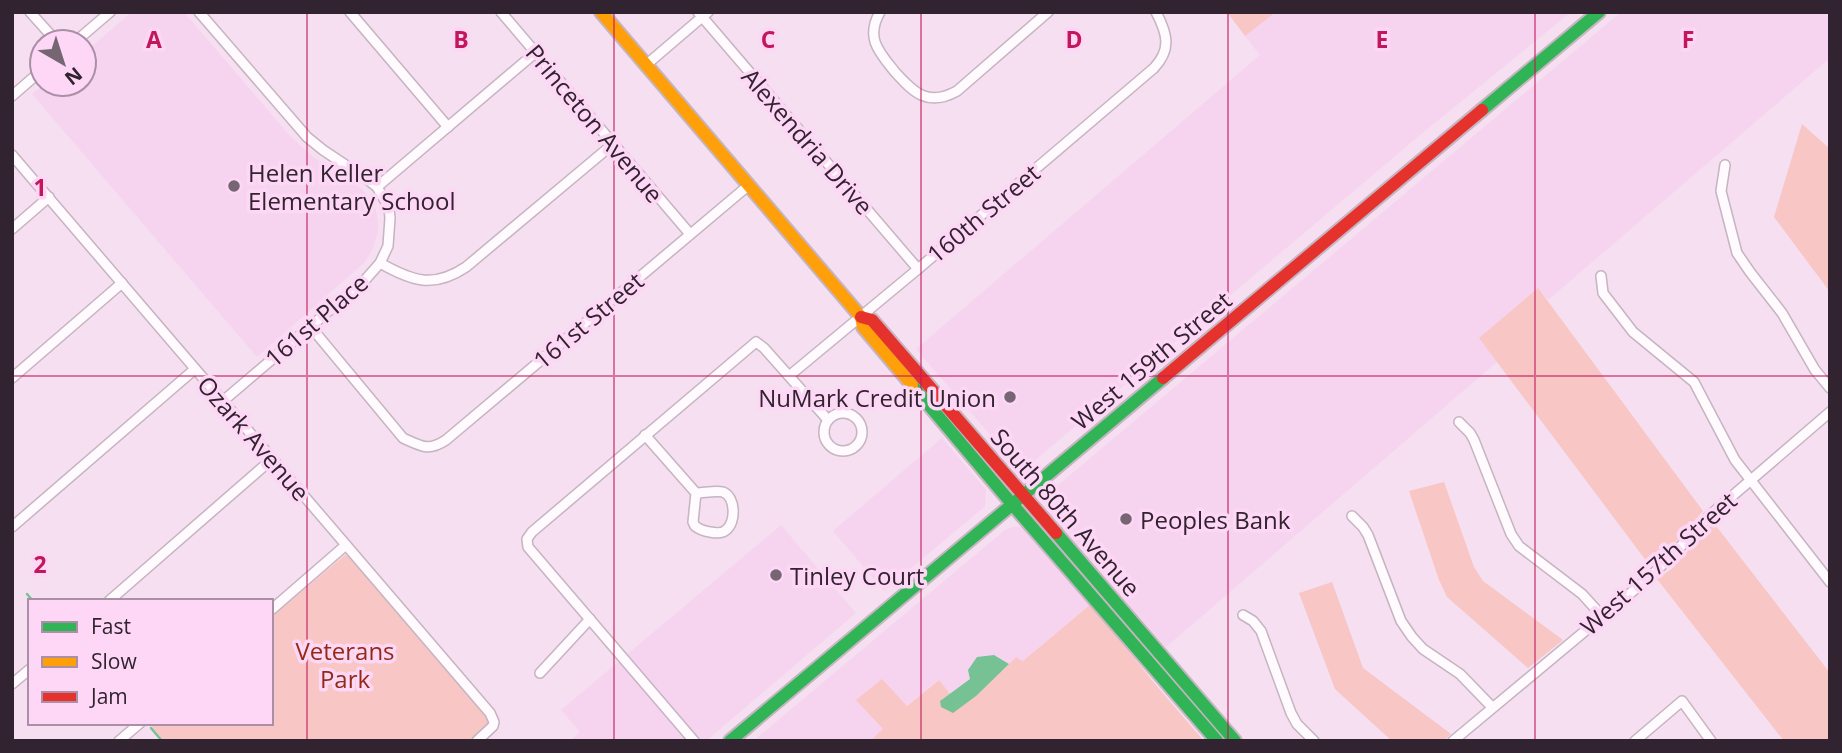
<svg xmlns="http://www.w3.org/2000/svg" width="1842" height="753" font-family="'Open Sans',sans-serif">
  <style>
    .built { fill: #f6d4ef }
    .green { fill: #f8c6c5 }
    .water { fill: #76c295 }
    .lines { fill: none; stroke-linecap: round; stroke-linejoin: round }
    .stream { stroke: #76c295; stroke-width: 2.5 }
    .street-casing { stroke: #c5b4c1; stroke-width: 12 }
    .fast-casing { stroke: #c5b4c1; stroke-width: 16 }
    .slow-casing { stroke: #c5b4c1; stroke-width: 16 }
    .jam-casing { stroke: #c5b4c1; stroke-width: 16 }
    .street { stroke: #fefafd; stroke-width: 9 }
    .fast { stroke: #30b455; stroke-width: 12 }
    .slow { stroke: #ff9f0a; stroke-width: 12 }
    .jam { stroke: #e5322d; stroke-width: 12 }
    .grid { fill: none; stroke: #c2185b; stroke-width: 2; stroke-opacity: 0.55 }
    .poi-dot { fill: #766573; stroke: #fdd7f5; stroke-width: 2.5 }
    .labels { text-anchor: middle; dominant-baseline: central; stroke-width: 7; stroke-linejoin: round; paint-order: stroke }
    .street-label { font-size: 24px; fill: #31232f; stroke: #fdd7f5 }
    .poi-label { font-size: 24px; fill: #31232f; stroke: #fdd7f5; text-anchor: start }
    .park-label { font-size: 24px; fill: #932a16; stroke: #fdd7f5 }
    .grid-label { font-size: 23px; text-anchor: middle; font-weight: bold; fill: #c2185b; stroke: #fdd7f5; stroke-width: 7; stroke-linejoin: round; paint-order: stroke }
  </style>
  <rect width="100%" height="100%" fill="#f5dff0"/>
  <g class="built">
    <path d="M132,12h52l106,124 22,20 50,33 10,11 3,6 3,15v11l-5,16 -8,14 -108,95 -225,-263 12,-10h40v-31z"/>
    <path d="M1276,12h295l-151,123 -394,333 -8,-1 -102,-118 344,-294 -15,-19z"/>
    <path d="M1621,12h209v46l-282,242 -10,-11 -58,50 18,22 -332,286 -119,-135v-11l4,-10z"/>
    <path d="M942,438l44,52 -1,16 -101,85 -51,-60z"/>
    <path d="M781,525l75,88 -150,128h-136l10,-9 -19,-22z"/>
    <path d="M1016,526l11,3 64,75 -68,57 -7,-4 -7,7 -15,-9 -24,24 -20,15 -12,-14 -32,26 -25,-26 2,50 -13,11h-117l252,-211z"/>
  </g>
  <g class="green">
    <path d="M1227,12h49l-31,24z"/>
    <path d="M1802,124l28,25v143l-56,-75z"/>
    <path d="M1538,288l165,223 -40,45 -13,10 -171,-228z"/>
    <path d="M1444,482l30,85 9,14 80,59 -35,28 -81,-71 -8,-17 -30,-89z"/>
    <path d="M1713,522l117,151v68h-46l-127,-162 16,-11z"/>
    <path d="M345,555l5,2 136,159 3,5 -2,5 -18,15h-306l-14,-18h122v-106z"/>
    <path d="M1332,582l31,86 88,66 -8,7h-51l-57,-52 -36,-96z"/>
    <path d="M1091,604l64,80 49,57h-334l13,-12 -27,-29 26,-21 25,27 32,-26 11,14 -10,7 62,-30 14,-14 7,4z"/>
  </g>
  <path class="water" d="M994,655l15,9 -33,32 -23,17 -12,-6 -1,-6 30,-22 -2,-9 9,-13z"/>
  <g class="lines">
    <g class="stream">
      <path d="M27,594l6,7"/>
      <path d="M151,728l11,13"/>
    </g>
    <defs>
      <g id="street">
        <path d="M30,12l27,30"/>
        <path d="M199,12l108,125 16,13 45,30 9,7 7,12 5,9 1,10 -2,28 -8,17 -15,17 -142,121"/>
        <path d="M350,12l98,115"/>
        <path d="M501,12l189,222"/>
        <path d="M698,12l220,257"/>
        <path d="M880,12c-15,26 -1,40 15,60 19,21 33,35 62,19l91,-79"/>
        <path d="M75,42l35,-30"/>
        <path d="M646,65l62,-53"/>
        <path d="M12,96l30,-26"/>
        <path d="M12,155l478,558 4,9 -1,4 -16,15"/>
        <path d="M1725,165l-4,26 16,62 13,19 32,41 33,57 15,18"/>
        <path d="M377,187l158,-134"/>
        <path d="M12,229l37,-32"/>
        <path d="M380,263c32,18 53,26 86,4l147,-123"/>
        <path d="M1601,276l2,17 30,39 61,50 41,78 95,122"/>
        <path d="M310,326l93,112c18,8 25,14 43,2l303,-255"/>
        <path d="M789,376l129,-107 236,-201c18,-19 13,-35 2,-56"/>
        <path d="M12,378l110,-95"/>
        <circle cx="843" cy="432" r="19"/>
        <path d="M1459,422l11,11 4,7 37,94 8,12 63,48 20,22"/>
        <path d="M645,435l51,58 -3,29 2,4c5,4 8,5 15,6 5,1 12,2 16,-2 10,-7 10,-33 -3,-38 -8,-2 -19,1 -27,1"/>
        <path d="M1352,516l11,11 5,8 33,86 11,16 11,12 37,25 32,33"/>
        <path d="M12,527l183,-158"/>
        <path d="M109,601l163,-142"/>
        <path d="M271,610l75,-65"/>
        <path d="M1243,615l10,6 8,10 30,82 6,11 17,17"/>
        <path d="M540,673l50,-54"/>
        <path d="M12,684l18,-15"/>
        <path d="M119,741l21,-18"/>
        <path d="M694,741l-166,-194 -1,-8 5,-7 224,-190 8,6 64,72"/>
        <path d="M1453,741l198,-165 38,-38 20,-22 121,-104"/>
        <path d="M1635,741l47,-40 29,40"/>
      </g>
      <g id="fast">
        <path d="M1482,110l117,-98"/>
        <path d="M912,385l100,119 205,237"/>
        <path d="M1056,533l179,208"/>
        <path d="M730,741l433,-363"/>
      </g>
      <path id="slow" d="M601,12l260,305 2,10 49,58"/>
      <g id="jam">
        <path d="M861,317l11,3 184,213"/>
        <path d="M1163,378l319,-268"/>
      </g>
    </defs>
    <use href="#street" class="street-casing"/>
    <use href="#fast" class="fast-casing"/>
    <use href="#slow" class="slow-casing"/>
    <use href="#jam" class="jam-casing"/>
    <use href="#street" class="street"/>
    <use href="#fast" class="fast"/>
    <use href="#slow" class="slow"/>
    <use href="#jam" class="jam"/>
  </g>
  <path class="grid" d="M307,12v729M614,12v729M921,12v729M1228,12v729M1535,12v729M12,376h1818"/>
  <g class="poi-dot">
    <circle cx="234" cy="186" r="7"/>
    <circle cx="1010" cy="397" r="7"/>
    <circle cx="1126" cy="519" r="7"/>
    <circle cx="776" cy="575" r="7"/>
  </g>
  <g class="labels">
    <g class="street-label">
      <text transform="translate(595 123) rotate(50)">Princeton Avenue</text>
      <text transform="translate(808 141) rotate(49)">Alexendria Drive</text>
      <text transform="translate(983 213) rotate(-40)">160th Street</text>
      <text transform="translate(316 320) rotate(-41)">161st Place</text>
      <text transform="translate(588 320) rotate(-40)">161st Street</text>
      <text transform="translate(1151 360) rotate(-40)">West 159th Street</text>
      <text transform="translate(254 438) rotate(49)">Ozark Avenue</text>
      <text transform="translate(1066 512) rotate(49)">South 80th Avenue</text>
      <text transform="translate(1658 563) rotate(-42)">West 157th Street</text>
    </g>
    <g class="poi-label">
      <text x="248" y="172">Helen Keller<tspan x="248" dy="28">Elementary School</tspan></text>
      <text x="996" y="397" text-anchor="end">NuMark Credit Union</text>
      <text x="1140" y="519">Peoples Bank</text>
      <text x="790" y="575">Tinley Court</text>
    </g>
    <g class="park-label">
      <text x="345" y="650">Veterans<tspan x="345" dy="28">Park</tspan></text>
    </g>
  </g>
  <g class="grid-label">
    <text x="154" y="48">A</text>
    <text x="461" y="48">B</text>
    <text x="768" y="48">C</text>
    <text x="1074" y="48">D</text>
    <text x="1382" y="48">E</text>
    <text x="1688" y="48">F</text>
    <text x="40" y="196">1</text>
    <text x="40" y="573">2</text>
  </g>
  <rect width="1842" height="753" fill="none" stroke="#31232f" stroke-width="28"/>
  <rect x="28" y="599" width="245" height="126" fill="#fdd7f5" stroke="#ab8fa6" stroke-width="2"/>
  <rect x="42" y="622" width="35" height="10" fill="#30b455" stroke="#ab8fa6" stroke-width="2"/>
  <text x="91" y="634" font-size="21" fill="#31232f">Fast</text>
  <rect x="42" y="657" width="35" height="10" fill="#ff9f0a" stroke="#ab8fa6" stroke-width="2"/>
  <text x="91" y="669" font-size="21" fill="#31232f">Slow</text>
  <rect x="42" y="692" width="35" height="10" fill="#e5322d" stroke="#ab8fa6" stroke-width="2"/>
  <text x="91" y="704" font-size="21" fill="#31232f">Jam</text>
  <g transform="translate(63 63) rotate(141)"><circle r="33" fill="#fdd7f5" stroke="#ab8fa6" stroke-width="2"/>
  <path d="M0-5L12 26L0 18L-12 26Z" fill="#766573"/>
  <text y="-10" font-size="19" font-weight="bold" text-anchor="middle" fill="#31232f">N</text>
  </g>
</svg>
